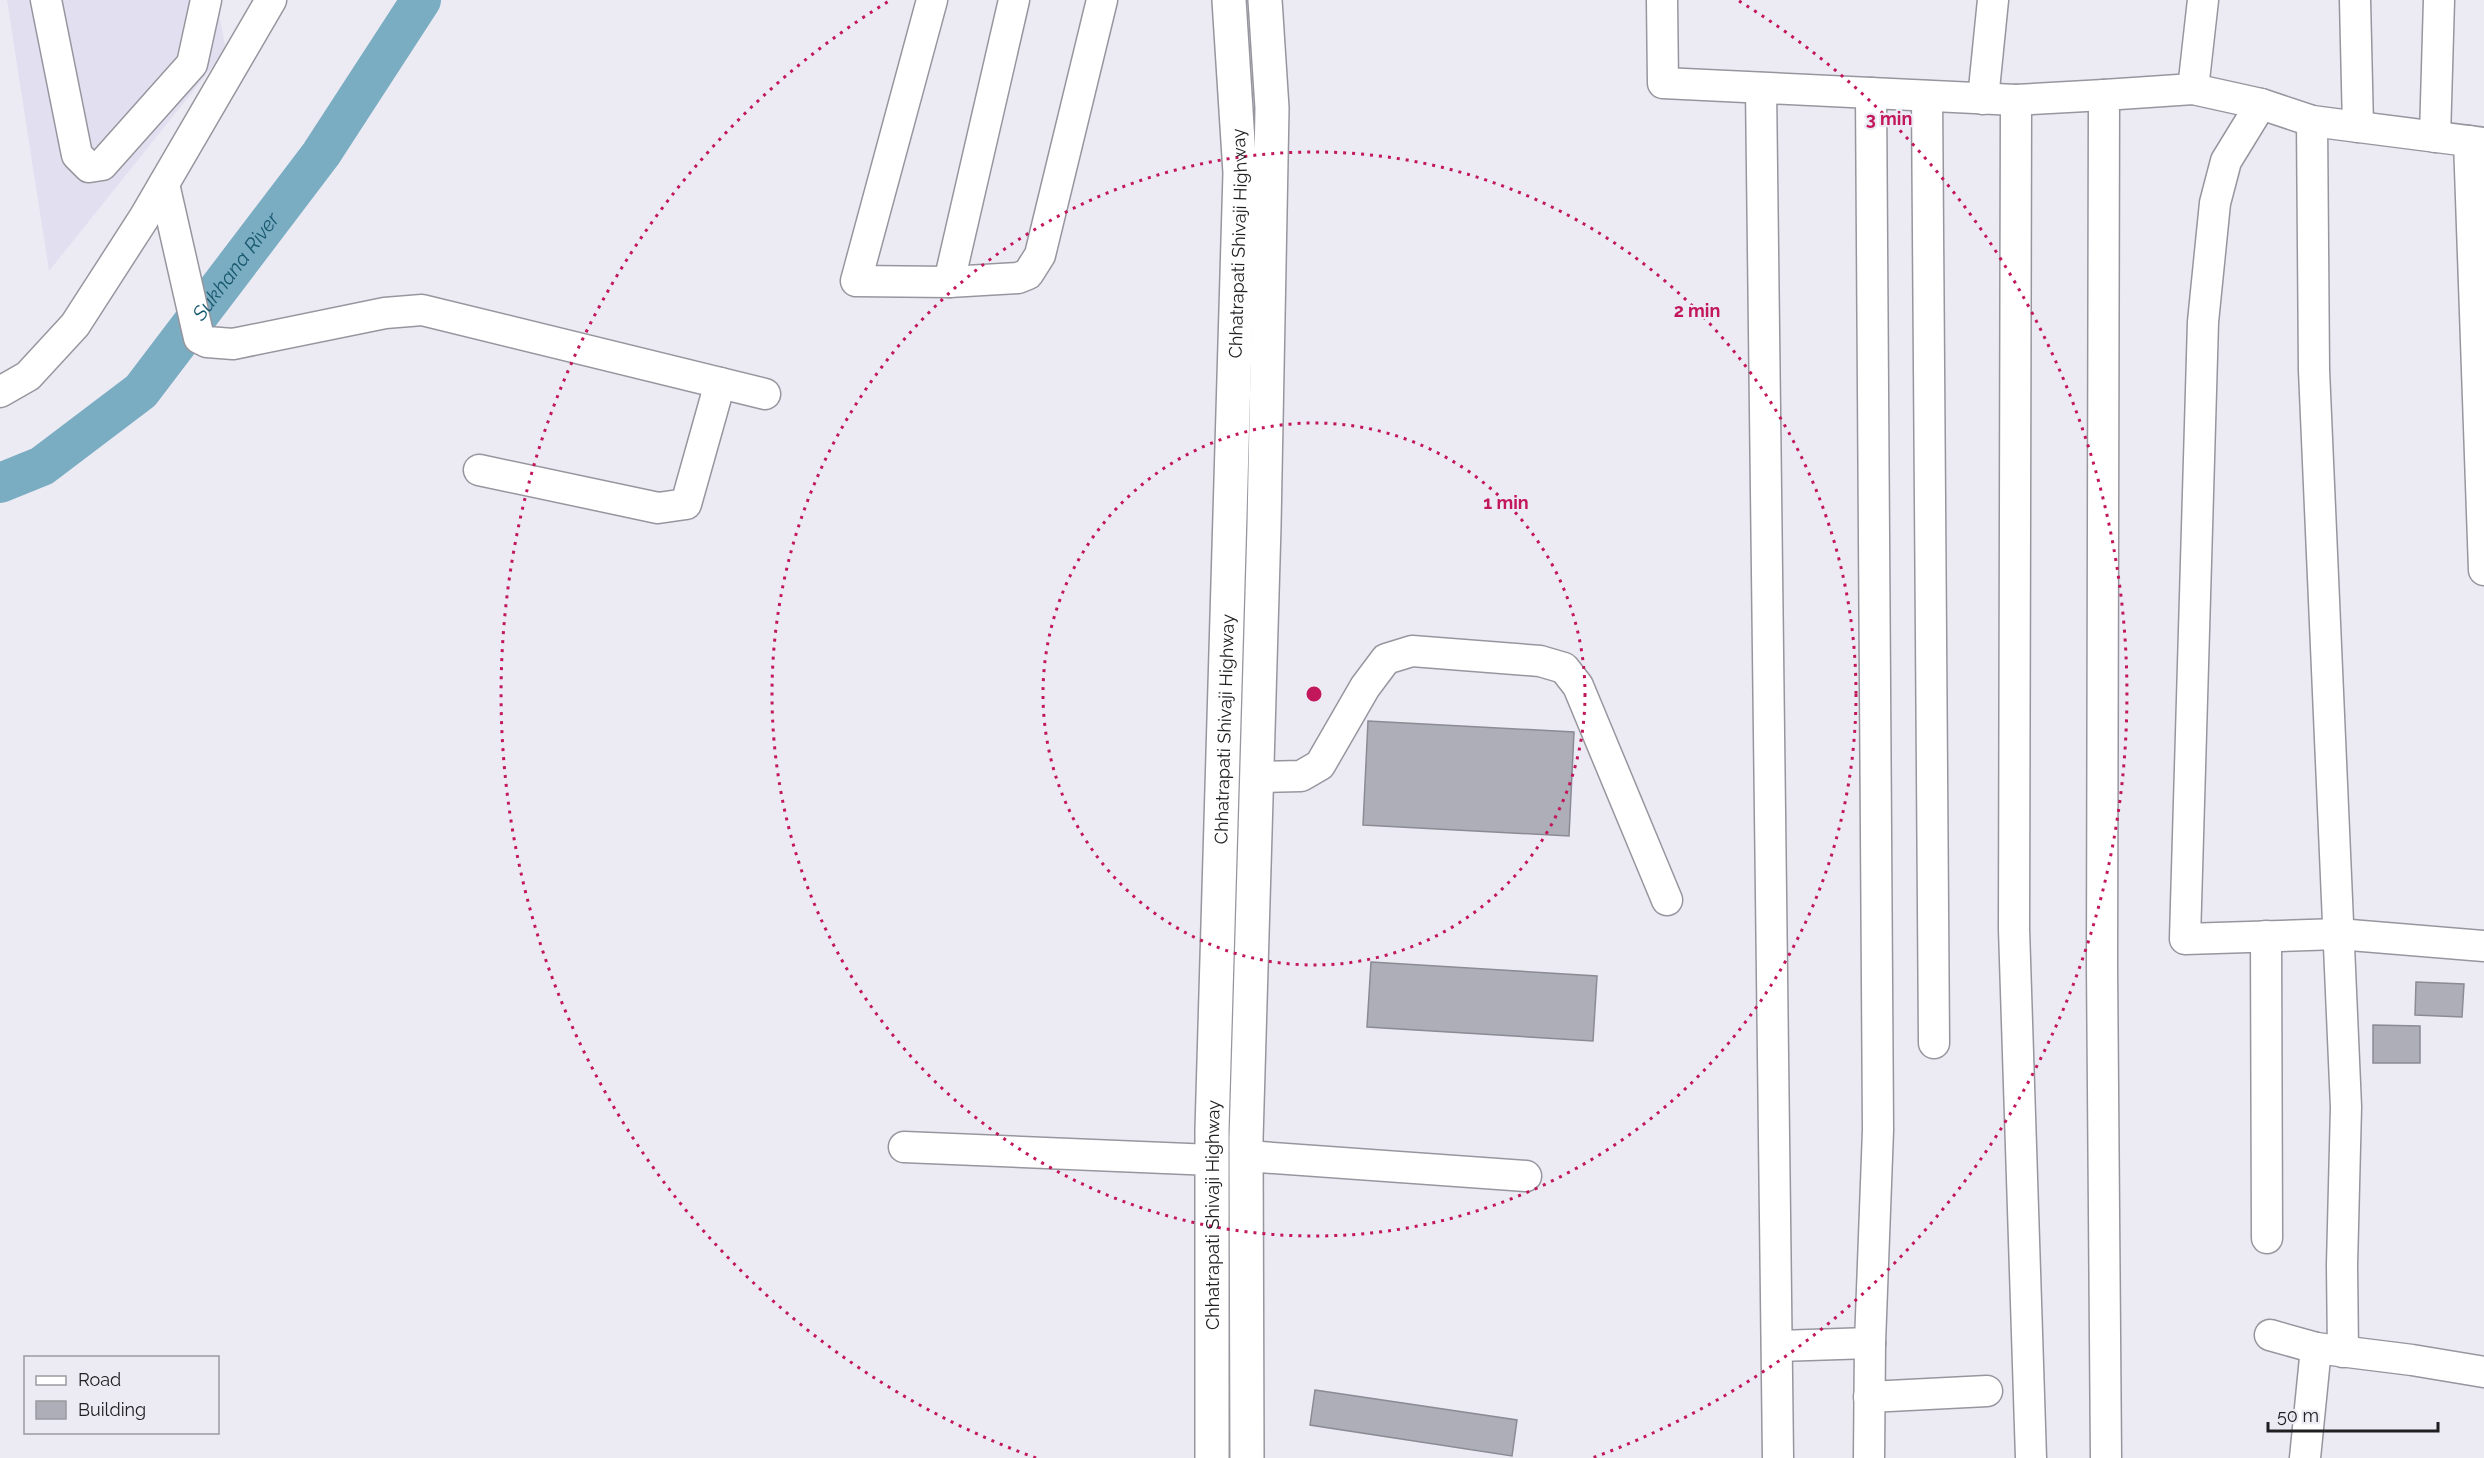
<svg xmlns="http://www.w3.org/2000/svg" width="2484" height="1458" font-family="Raleway,sans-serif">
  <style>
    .built { fill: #e2e0f0 }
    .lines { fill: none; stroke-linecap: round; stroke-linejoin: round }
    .river { stroke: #7aacc2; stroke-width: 40 }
    .building { fill: #adaeb7; stroke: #8b8b94; stroke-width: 1.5 }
    .minor-casing { stroke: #97969f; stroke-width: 33 }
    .major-casing { stroke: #97969f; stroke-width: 36 }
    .minor { stroke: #fff; stroke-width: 30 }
    .major { stroke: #fff; stroke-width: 33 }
    .ring { fill: none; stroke: #c2185b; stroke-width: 3; stroke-dasharray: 3 6 }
    .labels { text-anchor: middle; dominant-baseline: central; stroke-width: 4.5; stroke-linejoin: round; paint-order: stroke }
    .street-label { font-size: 18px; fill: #202023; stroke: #ecebf4 }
    .water-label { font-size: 20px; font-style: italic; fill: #17586f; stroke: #ecebf4 }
    .centre { fill: #c2185b; stroke: #ecebf4; stroke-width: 3 }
    .ring-label { font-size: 18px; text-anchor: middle; font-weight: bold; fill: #c2185b; stroke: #ecebf4; stroke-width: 4.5; stroke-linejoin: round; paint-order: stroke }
  </style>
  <rect width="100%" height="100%" fill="#ecebf4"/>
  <path class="built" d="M7,0h209l10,50 -177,221z"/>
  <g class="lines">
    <path class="river" id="s1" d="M0,483l42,-17 99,-75 180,-237 100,-154"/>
  </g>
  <g class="building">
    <path d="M1368,721l206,11 -5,104 -206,-11z"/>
    <path d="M1371,962l226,14 -4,65 -226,-14z"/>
    <path d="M2416,982l48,2 -2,33 -47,-2z"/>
    <path d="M2373,1025l47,1v37h-47z"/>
    <path d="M1315,1390l202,30 -5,36 -202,-31z"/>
  </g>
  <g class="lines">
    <defs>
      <g id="minor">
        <path d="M46,0l31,155 12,12 13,-2 90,-101 14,-64"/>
        <path d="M932,0l-76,281 93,1 69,-4 10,-4 12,-19 62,-255"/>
        <path d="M1662,0l1,83 353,17 88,-5"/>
        <path d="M2355,0l3,127"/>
        <path d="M1761,88l17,1370"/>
        <path d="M2193,89l10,-89"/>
        <path d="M1927,96l7,947"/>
        <path d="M1983,99l10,-99"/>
        <path d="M2016,100l-2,829 17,529"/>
        <path d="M2261,104l-35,57 -11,42 -12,119 -18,617 153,-5 146,12"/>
        <path d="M2312,121l2,249 32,737 -4,158 1,87"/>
        <path d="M2435,137l4,-137"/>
        <path d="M2469,141l15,429"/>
        <path d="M164,184l35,154 8,4 26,2 152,-31 37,-3 343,84"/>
        <path d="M949,282l65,-282"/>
        <path d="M0,392l28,-16 47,-51 69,-107 127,-218"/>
        <path d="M479,470l179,38 28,-4 34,-121"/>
        <path d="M1256,777l45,-1 19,-11 45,-78 21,-28 26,-8 128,10 24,7 14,18 89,214"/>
        <path d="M2266,936l1,302"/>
        <path d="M904,1147l308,13"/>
        <path d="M1246,1156l280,20"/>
        <path d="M2270,1335l46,13 96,12 72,12"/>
        <path d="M1777,1346l93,-3"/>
        <path d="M1869,1397l118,-6"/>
        <path d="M1869,1458l1,-115 8,-213 -7,-1037"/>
        <path d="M2106,1458l-4,-493 2,-870 89,-6 68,15 51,17 172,22"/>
        <path d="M2305,1458l11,-110"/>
      </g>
      <g id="major">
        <path id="s2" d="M1212,1458v-328l28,-957 -11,-173"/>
        <path d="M1247,1458l-1,-319 18,-613 8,-418 -7,-108"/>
      </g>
    </defs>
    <use href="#minor" class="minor-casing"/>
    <use href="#major" class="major-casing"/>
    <use href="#minor" class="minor"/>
    <use href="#major" class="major"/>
  </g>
  <g class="ring">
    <circle cx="1314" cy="694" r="271"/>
    <circle cx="1314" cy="694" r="542"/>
    <path d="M1036 1458A813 813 0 0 1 889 1M1739 1A813 813 0 0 1 1592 1458"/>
  </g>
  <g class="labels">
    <g class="street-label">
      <text stroke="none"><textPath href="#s2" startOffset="1215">Chhatrapati Shivaji Highway</textPath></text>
      <text stroke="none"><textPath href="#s2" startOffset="729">Chhatrapati Shivaji Highway</textPath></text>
      <text stroke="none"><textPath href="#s2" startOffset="243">Chhatrapati Shivaji Highway</textPath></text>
    </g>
    <g class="water-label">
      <text stroke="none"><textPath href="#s1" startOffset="326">Sukhana River</textPath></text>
    </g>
  </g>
  <circle cx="1314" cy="694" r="9" class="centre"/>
  <g class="ring-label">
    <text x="1889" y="125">3 min</text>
    <text x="1697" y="317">2 min</text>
    <text x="1506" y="509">1 min</text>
  </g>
  <rect x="24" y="1356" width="195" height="78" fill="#ecebf4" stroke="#9a9aa0" stroke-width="1.5"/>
  <rect x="36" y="1376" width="30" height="9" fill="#ffffff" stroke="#9a9aa0" stroke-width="1.5"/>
  <text x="78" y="1386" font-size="18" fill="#202023">Road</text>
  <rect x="36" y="1401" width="30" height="18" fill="#adaeb7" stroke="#9a9aa0" stroke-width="1.5"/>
  <text x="78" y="1416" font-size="18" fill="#202023">Building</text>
  <path d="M2268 1422v9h170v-9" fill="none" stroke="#202023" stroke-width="3"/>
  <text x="2277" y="1422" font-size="18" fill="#202023" stroke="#ecebf4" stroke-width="4.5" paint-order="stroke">50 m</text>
</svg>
